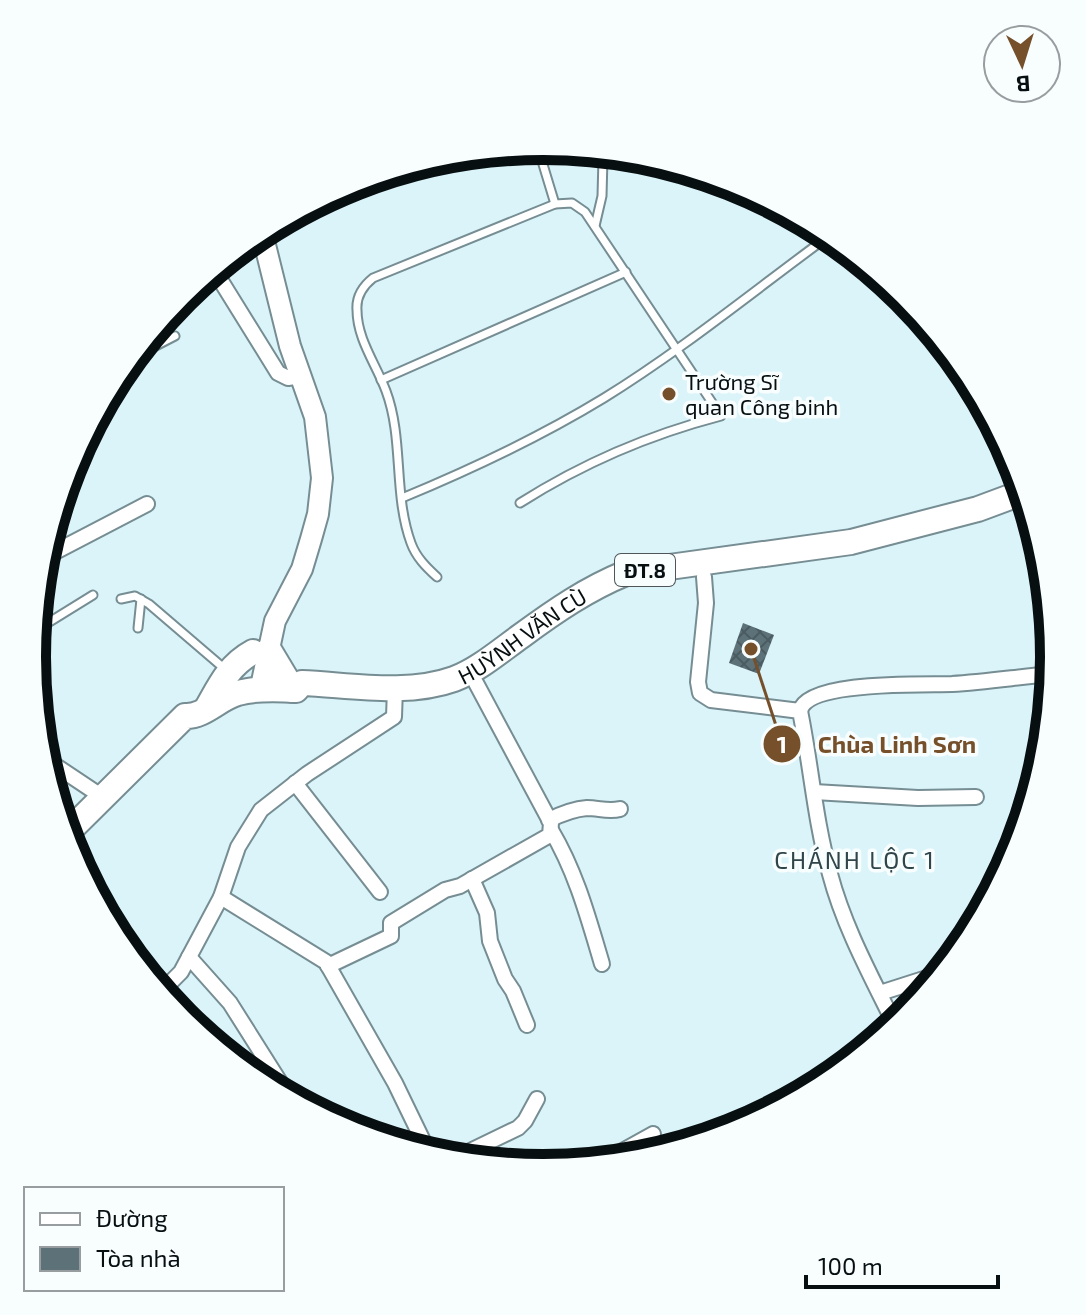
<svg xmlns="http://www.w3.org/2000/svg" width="1086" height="1315" font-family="'Exo 2',sans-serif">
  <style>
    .building { fill: url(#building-cross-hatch) }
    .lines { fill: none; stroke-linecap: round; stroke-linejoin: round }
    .lane-casing { stroke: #768d93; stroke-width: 11 }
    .street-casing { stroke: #768d93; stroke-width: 18 }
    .secondary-casing { stroke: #768d93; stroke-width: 24 }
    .primary-casing { stroke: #768d93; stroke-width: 28 }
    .lane { stroke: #fff; stroke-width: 7 }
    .street { stroke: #fff; stroke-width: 14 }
    .secondary { stroke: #fff; stroke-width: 20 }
    .primary { stroke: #fff; stroke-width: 24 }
    .poi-dot { fill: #75502b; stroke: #f8fdfe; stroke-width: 3 }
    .labels { text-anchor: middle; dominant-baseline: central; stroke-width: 7; stroke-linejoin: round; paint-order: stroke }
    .shield { fill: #f8fdfe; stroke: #4f5658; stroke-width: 2 }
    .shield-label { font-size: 20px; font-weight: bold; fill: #070f11 }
    .poi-label { font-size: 22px; fill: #070f11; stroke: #f8fdfe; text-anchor: start }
    .street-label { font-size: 22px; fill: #070f11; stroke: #f8fdfe }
    .neighbourhood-label { font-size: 24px; letter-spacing: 2px; fill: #30454a; stroke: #f8fdfe }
    .rim { fill: none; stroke: #070f11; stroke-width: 10 }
    .leader { fill: none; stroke: #75502b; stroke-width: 3 }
    .callout-dot { fill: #75502b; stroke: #f8fdfe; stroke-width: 3 }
    .mark-label { font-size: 24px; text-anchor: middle; font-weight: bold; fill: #fff }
    .callout-label { font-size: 24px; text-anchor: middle; font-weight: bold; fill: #75502b; stroke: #f8fdfe; stroke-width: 7; stroke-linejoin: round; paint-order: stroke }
  </style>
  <defs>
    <pattern id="building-cross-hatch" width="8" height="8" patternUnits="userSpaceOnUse" patternTransform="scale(2)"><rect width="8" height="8" fill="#5c7278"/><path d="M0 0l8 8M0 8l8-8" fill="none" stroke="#4a5c61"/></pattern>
  </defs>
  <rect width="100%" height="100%" fill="#daf4fa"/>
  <path class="building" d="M743,623l31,12 -15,39 -30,-11z"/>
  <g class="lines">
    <defs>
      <g id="lane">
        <path d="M538,148l17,56"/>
        <path d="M595,226l7,-30 1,-38"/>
        <path d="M144,352l31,-16"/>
        <path d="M381,380l245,-108"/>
        <path d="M402,498c70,-29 138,-61 202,-100 76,-47 146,-104 218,-157"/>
        <path d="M437,577c-11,-10 -21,-20 -26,-34 -18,-49 -7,-104 -25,-152 -10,-27 -29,-52 -29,-81 -1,-13 6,-24 16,-32l182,-74 17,-1 13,9 136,204c-73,19 -138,47 -201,87"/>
        <path d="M121,599l14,-3 14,8 77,66"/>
        <path d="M138,628l3,-29"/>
        <path d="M38,629l55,-34"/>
      </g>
      <g id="street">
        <path d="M216,273l62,100 10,5 13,-2"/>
        <path d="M53,553l94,-49"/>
        <path d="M704,577l2,26 -8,79 2,11 11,7 89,11c11,54 15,110 30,163 14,53 41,102 65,151"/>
        <path d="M800,711c7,-31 124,-26 152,-27 33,-2 66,-7 99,-10"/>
        <path d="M53,764l51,34"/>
        <path d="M295,783l85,109"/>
        <path d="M814,792l104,6 58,-1"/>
        <path d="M549,820c12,-6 25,-11 38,-12 12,0 21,4 33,1"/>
        <path d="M551,830c25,42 37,87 51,134"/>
        <path d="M472,879l15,34 3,28 15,38 8,12 14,34"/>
        <path d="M221,897l105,65 69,121 30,62"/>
        <path d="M189,957l41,46 53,84"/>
        <path d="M328,966l63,-30v-13l54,-33 15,-4 90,-51 1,-12 -75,-140"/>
        <path d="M163,990l18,-18 40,-75 17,-50 23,-37 46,-36 87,-57 1,-29"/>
        <path d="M880,993l53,-17"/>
        <path d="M466,1153l52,-25 7,-7 12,-22"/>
        <path d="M617,1154l36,-20"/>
      </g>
      <path id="secondary" d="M260,691l15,-70 27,-52 9,-30 7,-25 4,-36 -7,-61 -25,-71 -26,-105"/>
      <g id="primary">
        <path d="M269,650l24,40"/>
        <path d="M207,708c13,-23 22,-43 46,-56"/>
        <path id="s1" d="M67,833l118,-117c19,1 34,-18 53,-23 16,-5 41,-4 58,-3l6,-7c48,2 105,13 152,-4 24,-9 46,-28 67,-43 34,-25 66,-47 105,-63l225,-31 127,-33 43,-16"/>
      </g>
    </defs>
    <use href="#lane" class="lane-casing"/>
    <use href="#street" class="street-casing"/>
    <use href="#secondary" class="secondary-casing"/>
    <use href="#primary" class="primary-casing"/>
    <use href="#lane" class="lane"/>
    <use href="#street" class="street"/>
    <use href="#secondary" class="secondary"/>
    <use href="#primary" class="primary"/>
  </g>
  <circle class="poi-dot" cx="669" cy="394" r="8"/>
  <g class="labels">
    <rect class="shield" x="615" y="554" width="60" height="32" rx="6"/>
    <g class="shield-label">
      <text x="645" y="570">ĐT.8</text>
    </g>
    <g class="poi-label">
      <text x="685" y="381">Trường Sĩ<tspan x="685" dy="25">quan Công binh</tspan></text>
    </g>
    <g class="street-label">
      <text stroke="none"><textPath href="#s1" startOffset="526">HUỲNH VĂN CÙ</textPath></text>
    </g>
    <g class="neighbourhood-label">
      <text x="855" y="859">CHÁNH LỘC 1</text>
    </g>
  </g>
  <path d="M0 0H1086V1315H0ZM46 657a497 497 0 1 1 994 0a497 497 0 1 1-994 0Z" fill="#f8fdfe" fill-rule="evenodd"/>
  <path class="rim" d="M46 657a497 497 0 1 1 994 0a497 497 0 1 1-994 0Z"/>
  <path class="leader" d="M751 649L782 744"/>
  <g class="callout-dot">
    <circle cx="751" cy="649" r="8"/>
    <circle cx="782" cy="744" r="20"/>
  </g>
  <g class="mark-label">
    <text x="782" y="753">1</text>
  </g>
  <g class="callout-label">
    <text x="897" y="753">Chùa Linh Sơn</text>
  </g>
  <rect x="24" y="1187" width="260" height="104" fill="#f8fdfe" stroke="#989e9f" stroke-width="2"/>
  <rect x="40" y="1213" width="40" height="12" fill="#ffffff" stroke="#989e9f" stroke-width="2"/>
  <text x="96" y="1227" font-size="24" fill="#070f11">Đường</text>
  <rect x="40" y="1247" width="40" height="24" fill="#5c7278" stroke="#989e9f" stroke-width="2"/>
  <text x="96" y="1267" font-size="24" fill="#070f11">Tòa nhà</text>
  <g transform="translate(1022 64) rotate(176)"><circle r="38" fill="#f8fdfe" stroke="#989e9f" stroke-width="2"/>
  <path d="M0-6L14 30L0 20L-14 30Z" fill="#75502b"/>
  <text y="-12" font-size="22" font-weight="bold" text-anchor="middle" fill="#070f11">B</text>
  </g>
  <path d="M806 1275v12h192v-12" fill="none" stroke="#070f11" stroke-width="4"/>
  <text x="818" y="1275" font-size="24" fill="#070f11" stroke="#f8fdfe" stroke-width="6" paint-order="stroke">100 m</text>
</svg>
